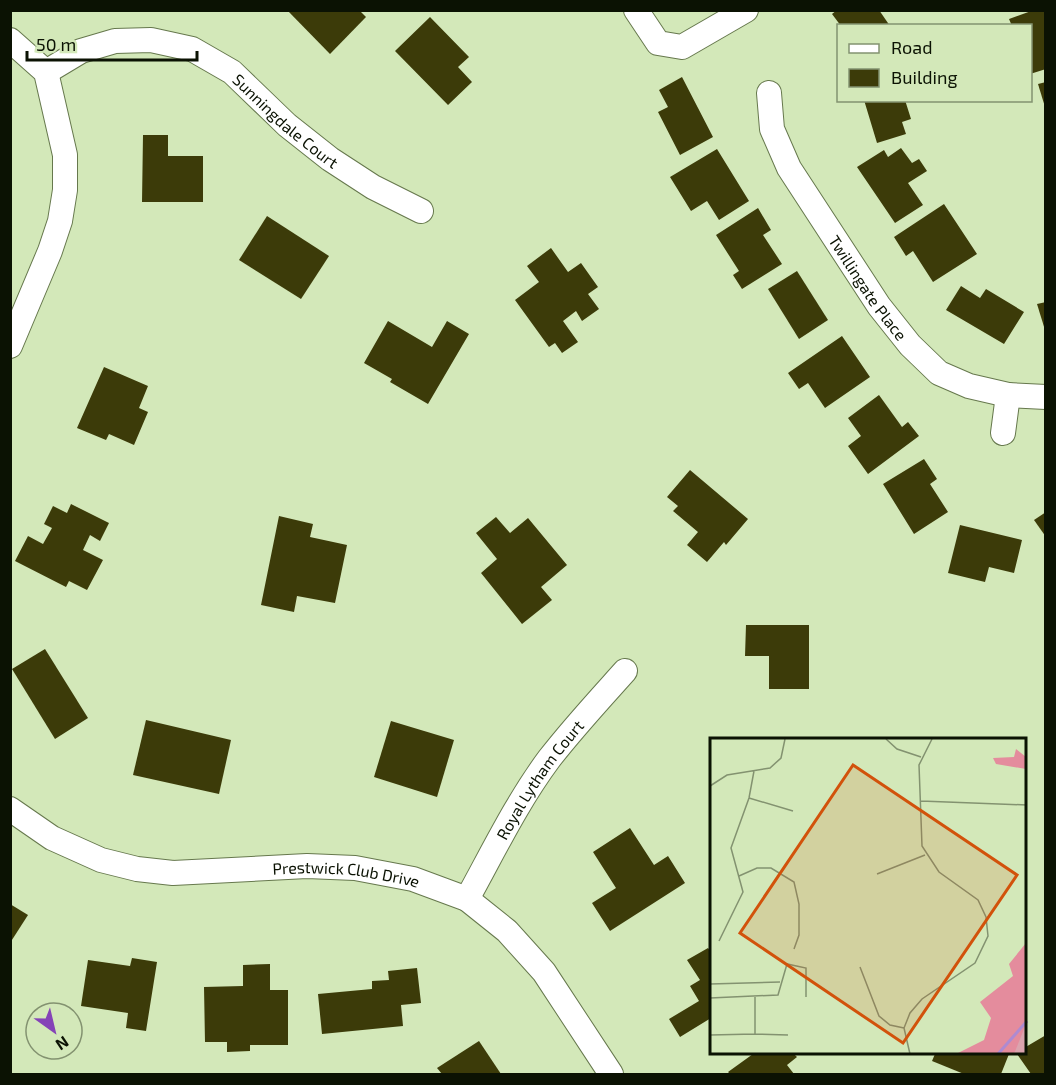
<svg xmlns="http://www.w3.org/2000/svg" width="1056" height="1085" font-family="'Exo 2',sans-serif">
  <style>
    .building { fill: #3c3b09 }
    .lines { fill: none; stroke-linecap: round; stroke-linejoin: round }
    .minor-casing { stroke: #66784d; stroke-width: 26 }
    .minor { stroke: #fff; stroke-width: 24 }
    .labels { text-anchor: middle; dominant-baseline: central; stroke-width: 6; stroke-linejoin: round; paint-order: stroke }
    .street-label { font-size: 16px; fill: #0b1203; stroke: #d3e8b9 }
    .inset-river { fill: none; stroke: #ae8ad1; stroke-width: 3 }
    .inset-road { fill: none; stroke: #839270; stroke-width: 1.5 }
    .view { fill: #d2520b; fill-opacity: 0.15; stroke: #d2520b; stroke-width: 3 }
    .inset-edge { fill: none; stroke: #0b1203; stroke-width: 3 }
  </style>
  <rect width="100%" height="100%" fill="#d3e8b9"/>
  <g class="building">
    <path d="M287,10h72l7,7 -36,37z"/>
    <path d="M837,10h42l11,16h-49l-9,-12z"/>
    <path d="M1034,10h12v59l-16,5v-48h-18l-3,-7z"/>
    <path d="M430,17l39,40 -11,10 14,15 -24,23 -53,-54z"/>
    <path d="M682,77l31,60 -33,18 -22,-43 10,-5 -9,-17z"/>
    <path d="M1046,82v25h-1l-7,-23z"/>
    <path d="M864,100h41l6,19 -9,3 4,12 -29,9z"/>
    <path d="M143,135h25v21h35v46h-61z"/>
    <path d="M901,148l11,15 7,-4 8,12 -19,12 15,22 -28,18 -38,-56 27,-17 4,7z"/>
    <path d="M717,149l32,52 -30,19 -12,-19 -16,10 -21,-34z"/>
    <path d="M944,204l33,50 -44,28 -20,-31 -7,5 -12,-19z"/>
    <path d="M758,208l13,22 -8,5 19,29 -40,25 -9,-14 6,-4 -23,-36z"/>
    <path d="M267,216l62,40 -28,43 -62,-39z"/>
    <path d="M551,248l17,24 13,-9 17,24 -10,7 11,15 -17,12 -6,-10 -13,10 15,21 -16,11 -7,-10 -6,4 -34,-47 24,-18 -12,-16z"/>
    <path d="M797,271l31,49 -29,19 -31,-50z"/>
    <path d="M961,286l19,12 6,-9 38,23 -20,32 -58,-34z"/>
    <path d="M1046,302v28h-1l-8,-26z"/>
    <path d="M388,321l44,26 15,-26 22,13 -41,70 -38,-22 2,-3 -28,-16z"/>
    <path d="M842,336l28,41 -45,31 -17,-25 -9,6 -11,-16z"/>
    <path d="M104,367l44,19 -9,22 9,4 -14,33 -25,-11 -3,6 -29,-12z"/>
    <path d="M879,395l23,32 6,-5 11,14 -51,38 -20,-28 13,-10 -13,-18z"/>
    <path d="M924,459l13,20 -7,5 18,28 -34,22 -31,-50z"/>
    <path d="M690,470l58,49 -22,26 -2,-3 -17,20 -20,-17 11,-13 -25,-21 5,-5 -11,-9z"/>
    <path d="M71,504l38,19 -9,18 -10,-6 -7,15 20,10 -16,30 -18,-9 -3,6 -51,-26 13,-25 15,8 9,-16 -8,-4 9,-18 14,7z"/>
    <path d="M1046,512v25l-12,-17z"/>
    <path d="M279,516l34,8 -3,13 37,8 -12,58 -38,-7 -3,16 -33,-7z"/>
    <path d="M496,517l14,16 18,-15 39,47 -26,22 11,13 -30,24 -41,-51 16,-14 -21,-26z"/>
    <path d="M960,525l62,15 -8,33 -25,-6 -4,15 -37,-9z"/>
    <path d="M746,625h63v64h-40v-33h-24z"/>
    <path d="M45,649l43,69 -33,21 -43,-70z"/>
    <path d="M146,720l85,20 -12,54 -86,-19z"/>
    <path d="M391,721l63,19 -17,57 -63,-20z"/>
    <path d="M630,828l24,37 14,-9 17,27 -75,48 -18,-28 24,-15 -23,-36z"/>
    <path d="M10,904l18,11 -18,28z"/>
    <path d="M708,948l3,4v66l-31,19 -11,-18 30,-18 -9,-15 10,-6 -13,-20z"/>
    <path d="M132,958l25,4 -11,69 -20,-3 2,-15 -47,-7 7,-46 42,6z"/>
    <path d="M270,964v26h18v55h-38v6l-23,1v-10h-22l-1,-55 39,-1v-21z"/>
    <path d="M417,968l4,35 -20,2 2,21 -81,8 -4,-40 54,-5v-8l17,-1 -1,-9z"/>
    <path d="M1046,1035v39h-15l-14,-20h7v-6z"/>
    <path d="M479,1041l22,33h-59l-5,-6z"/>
    <path d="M753,1054h41l3,3 -10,8 7,9h-64l-2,-2z"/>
    <path d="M935,1054h74l-8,20h-37l-32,-13z"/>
  </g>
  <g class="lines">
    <defs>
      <g id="minor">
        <path d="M636,10l22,33 24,4 64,-37"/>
        <path d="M10,40l36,32 19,83v35l-5,31 -10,30 -40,95"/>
        <path id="s1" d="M46,72l35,-21 34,-10 36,-1 41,9 40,23 55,53 43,34 43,28 48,24"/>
        <path id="s2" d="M769,93l3,36 17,39 90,138 31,39 29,28 30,13 39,9 38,2"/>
        <path d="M1003,433l5,-38"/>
        <path id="s3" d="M10,809l42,29 49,22 36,9 36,4 134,-7 48,2 58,11 54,20 40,32 37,41 67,102"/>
        <path id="s4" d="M467,899c26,-47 50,-97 82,-140 24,-31 50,-59 76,-88"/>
      </g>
    </defs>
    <use href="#minor" class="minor-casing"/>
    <use href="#minor" class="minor"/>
  </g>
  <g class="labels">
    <g class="street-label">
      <text stroke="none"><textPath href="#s1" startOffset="273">Sunningdale Court</textPath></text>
      <text stroke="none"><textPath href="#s2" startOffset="222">Twillingate Place</textPath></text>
      <text stroke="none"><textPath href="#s4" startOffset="140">Royal Lytham Court</textPath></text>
      <text stroke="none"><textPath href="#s3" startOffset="352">Prestwick Club Drive</textPath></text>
    </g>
  </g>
  <g transform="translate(710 738)">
    <rect width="316" height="316" fill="#d3e8b9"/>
    <path d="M316,286v30h-12l3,-14z" fill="#dba4ae"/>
    <path d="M306,11l10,8v12l-30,-5 -3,-6 21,-1zM316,205v81l-12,30h-58l28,-14 7,-22 -11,-16 33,-26 -4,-12z" fill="#e48c9d"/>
    <path class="inset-river" d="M288,316l29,-33"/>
    <path class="inset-road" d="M176,1l11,10 24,8M0,48l17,-11 43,-7 11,-10 4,-19M39,60l44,13M211,63l106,4M167,136l48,-19M29,138l18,-8h14l23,14 5,22v31l-5,14M9,203l24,-49 -12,-44 18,-50 5,-27M150,229l19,49 11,9 14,3M0,246l70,-2M45,259v37l33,1M0,260l68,-3 9,-31 19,4v29M0,297l45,-1M200,316l-6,-26 6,-15 12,-14 53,-36 13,-27 -2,-19 -8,-17 -39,-28 -17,-26 -3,-81 13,-26"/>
    <path class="view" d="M143,27l164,110 -114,168 -163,-110z"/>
    <rect width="316" height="316" class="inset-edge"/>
  </g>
  <rect width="1056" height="1085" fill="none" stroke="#0b1203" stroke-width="24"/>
  <rect x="837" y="24" width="195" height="78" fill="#d3e8b9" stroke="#839270" stroke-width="1.5"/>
  <rect x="849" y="44" width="30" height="9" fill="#ffffff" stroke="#839270" stroke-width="1.5"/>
  <text x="891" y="54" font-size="18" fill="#0b1203">Road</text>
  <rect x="849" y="69" width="30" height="18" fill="#3c3b09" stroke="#839270" stroke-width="1.5"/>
  <text x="891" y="84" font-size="18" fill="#0b1203">Building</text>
  <g transform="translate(54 1031) rotate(146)"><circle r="28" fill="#d3e8b9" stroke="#839270" stroke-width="1.5"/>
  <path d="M0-4.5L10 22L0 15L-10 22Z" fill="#8543b7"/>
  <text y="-9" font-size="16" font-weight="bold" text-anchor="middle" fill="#0b1203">N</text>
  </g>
  <path d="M27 51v9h170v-9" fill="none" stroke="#0b1203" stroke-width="3"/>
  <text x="36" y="51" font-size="18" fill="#0b1203" stroke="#d3e8b9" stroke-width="4.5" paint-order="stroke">50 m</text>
</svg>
